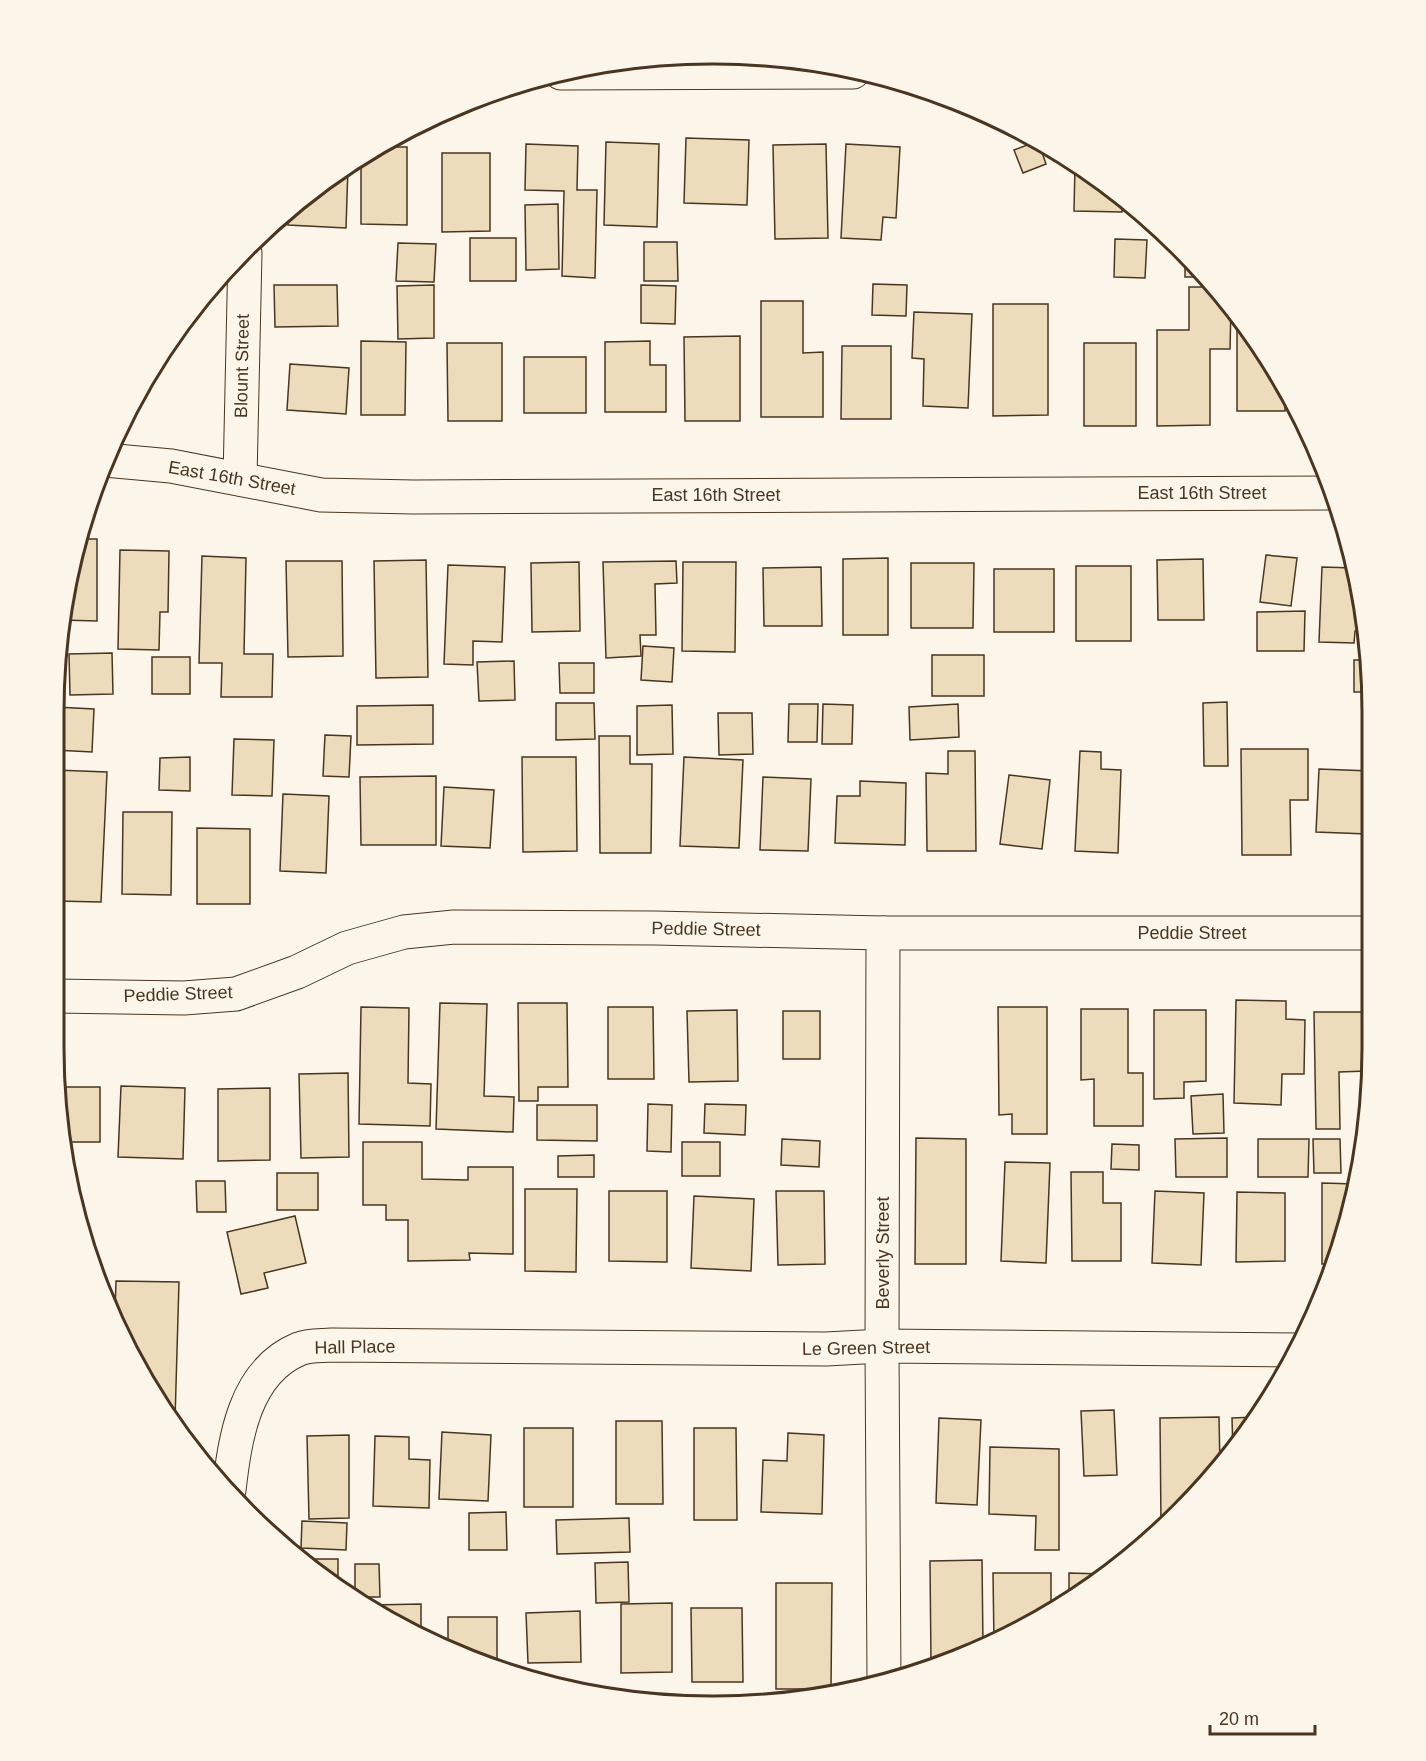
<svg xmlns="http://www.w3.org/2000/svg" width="1426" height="1761" font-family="Arial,sans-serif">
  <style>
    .building { fill: #ecdcbc; stroke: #4a3520; stroke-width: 1.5 }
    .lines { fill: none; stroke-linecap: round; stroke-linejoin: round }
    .minor-casing { stroke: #4a3520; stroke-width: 35 }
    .minor { stroke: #fbf6e9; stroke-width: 33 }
    .labels { text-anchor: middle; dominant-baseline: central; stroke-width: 4.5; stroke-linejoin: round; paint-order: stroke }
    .street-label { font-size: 18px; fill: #4a3520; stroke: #fbf6e9 }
    .rim { fill: none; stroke: #4a3520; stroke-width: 3 }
  </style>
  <rect width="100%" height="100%" fill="#fbf6e9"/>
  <g class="building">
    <path d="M686,138l63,2 -2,65 -63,-2z"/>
    <path d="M1038,141l8,23 -23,9 -9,-23z"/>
    <path d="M606,142l53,2 -2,83 -53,-2z"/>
    <path d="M526,144l52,2 -1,44h20l-2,88 -33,-2 2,-85 -39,-1z"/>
    <path d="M826,144l2,94 -53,1 -2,-94z"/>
    <path d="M846,144l54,3 -4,71 -13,-1 -2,23 -40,-2z"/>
    <path d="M381,147h26v78l-46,-1v-64z"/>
    <path d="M442,153h48v78l-48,1z"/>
    <path d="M1075,166l47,33v13l-48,-1z"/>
    <path d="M348,167l-2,61 -58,-3 1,-13 23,-22z"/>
    <path d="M558,204l1,65 -33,1 -1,-65z"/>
    <rect x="470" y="238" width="46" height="43"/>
    <path d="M1115,239l32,1 -2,38 -31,-1z"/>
    <path d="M644,242h33l1,39h-34z"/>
    <path d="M398,243l38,1 -2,38 -38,-1z"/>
    <path d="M1185,258l19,19h-19z"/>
    <path d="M873,284l34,1 -1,31 -34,-1z"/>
    <path d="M274,285h63l1,41 -63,1z"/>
    <path d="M434,285v53l-36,1 -1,-53z"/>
    <path d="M641,285l35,1 -1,38 -34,-1z"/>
    <path d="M1189,287h24l18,19 -1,43h-20v76l-53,1v-96h32z"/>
    <path d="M761,301h42v52l20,-1v65h-62z"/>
    <path d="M993,304h55v111l-55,1z"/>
    <path d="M914,312l58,2 -4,94 -45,-2 1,-47 -12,-1z"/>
    <path d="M1237,321h4l44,70v20h-48z"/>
    <path d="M740,336v85h-55l-1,-84z"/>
    <path d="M361,341l45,1 -1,73h-44z"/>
    <path d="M650,341v24h16v47h-61v-70z"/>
    <path d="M447,343h55v78h-54z"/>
    <rect x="1084" y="343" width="52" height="83"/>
    <path d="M842,346h49v73h-50z"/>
    <rect x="524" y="357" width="62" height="56"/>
    <path d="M290,364l59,4 -3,46 -59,-4z"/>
    <path d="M80,539h17v82l-35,-1 5,-36z"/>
    <path d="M120,550l49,1 -1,61h-8l-1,38 -41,-1z"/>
    <path d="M1266,555l31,3 -6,48 -31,-4z"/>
    <path d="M202,556l44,2 -2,96h29l-1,43h-51l1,-34h-23z"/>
    <path d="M888,558v77h-45v-76z"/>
    <path d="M1203,559l1,61h-46l-1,-60z"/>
    <path d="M426,560l2,117 -52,1 -2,-117z"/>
    <path d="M286,561h56l1,95 -55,1z"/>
    <path d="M676,561l1,22 -22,1 1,51h-16l1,21 -35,2 -3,-96z"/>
    <path d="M579,562l1,69 -48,1 -1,-69z"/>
    <path d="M683,562h53l-1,90 -53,-1z"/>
    <path d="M911,563h63l-1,65h-62z"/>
    <path d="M448,565l57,2 -3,75 -29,-1v24l-29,-1z"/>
    <rect x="1076" y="566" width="55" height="75"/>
    <path d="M821,567l1,59h-58l-1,-58z"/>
    <path d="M1322,567l32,1 8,49 -1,14h-6l-1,12 -35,-1z"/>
    <rect x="994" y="569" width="60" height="63"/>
    <path d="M1305,611l-1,40h-47v-39z"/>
    <path d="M1362,636h3l6,34v22h-17v-32h7z"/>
    <path d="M643,646l31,2 -2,34 -31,-2z"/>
    <path d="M112,653l1,41 -43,1 -1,-41z"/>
    <rect x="932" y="655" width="52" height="41"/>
    <rect x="152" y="657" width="38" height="37"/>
    <path d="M514,661l1,39 -36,1 -2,-39z"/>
    <path d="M559,663h35v30h-34z"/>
    <path d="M1227,702l1,64h-24l-1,-63z"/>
    <path d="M556,703h38l1,36 -39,1z"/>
    <path d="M789,704h29l-1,38h-29z"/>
    <path d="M823,704l30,1 -1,39h-30z"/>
    <path d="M958,704l1,33 -49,3 -1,-33z"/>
    <path d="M433,705v39l-76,1v-39z"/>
    <path d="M672,705l1,49 -36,1v-49z"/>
    <path d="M55,707l39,2 -2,43 -37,-2z"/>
    <path d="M718,713h34l1,41 -34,1z"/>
    <path d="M325,735l26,1 -2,41 -26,-1z"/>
    <path d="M599,736h31v28h22l-1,89h-51z"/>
    <path d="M234,739l40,1 -2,56 -40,-1z"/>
    <path d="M1241,749h67v51h-18l1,55h-49z"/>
    <path d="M948,751h27l1,100h-49l-1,-78 22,1z"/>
    <path d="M1080,751l21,1v17l20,1 -3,83 -43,-2z"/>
    <path d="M190,757v34l-31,-1 1,-32z"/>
    <path d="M522,757h54l1,94 -54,1z"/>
    <path d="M684,757l59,3 -4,88 -59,-2z"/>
    <path d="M1319,769l51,2 -3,63 -51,-2z"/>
    <path d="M55,770l52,2 -6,130 -46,-1z"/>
    <path d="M1009,775l41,5 -8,69 -42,-5z"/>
    <path d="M436,776v69h-75l-1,-68z"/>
    <path d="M763,777l48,2 -3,72 -48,-1z"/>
    <path d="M860,781l46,2 -1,62 -70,-2 2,-47h23z"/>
    <path d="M444,787l50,3 -4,58 -49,-2z"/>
    <path d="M283,794l46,2 -3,77 -46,-2z"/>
    <path d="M123,812h49l-1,83 -49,-1z"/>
    <path d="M197,828l53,1v75h-53z"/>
    <path d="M1236,1000l50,1v18l19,1 -1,54h-22l-1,31 -47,-2z"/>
    <path d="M440,1003l47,1 -3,92 30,1 -1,35 -77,-3z"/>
    <path d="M518,1003h49l1,84h-30v14h-19z"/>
    <path d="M361,1007l48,1 -1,75 23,1 -1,42 -71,-2z"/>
    <path d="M608,1007h45l1,72h-46z"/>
    <path d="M998,1007h49v127h-35v-20l-13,1z"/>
    <path d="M1081,1009h47v64h15v53h-49v-47l-13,1z"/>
    <path d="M737,1010l1,71 -49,1 -2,-71z"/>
    <path d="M1154,1010h52v71l-22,1v16l-30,1z"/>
    <rect x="783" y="1011" width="37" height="48"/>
    <path d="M1314,1012h52l1,59 -28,1 1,57h-24z"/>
    <path d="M348,1073l1,84 -48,1 -2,-84z"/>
    <path d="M121,1086l64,2 -2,71 -65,-2z"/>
    <path d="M59,1087h41v55h-34z"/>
    <path d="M270,1088v72l-52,1v-72z"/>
    <path d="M1223,1094l1,39 -31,1 -2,-38z"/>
    <path d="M648,1104l24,1 -1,47 -24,-1z"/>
    <path d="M705,1104l41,1 -1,30 -41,-2z"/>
    <path d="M537,1105h60v36l-60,-1z"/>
    <path d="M916,1138l50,1v125h-51z"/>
    <path d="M1227,1138v39h-51l-1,-38z"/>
    <path d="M782,1139l38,2 -1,26 -38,-2z"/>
    <path d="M1258,1139h51l-1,38h-50z"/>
    <path d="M1313,1139h27l1,34h-27z"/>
    <path d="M363,1142h59v37l46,1v-13h45v87l-44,-1 1,7 -62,1v-41h-22v-15h-23z"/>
    <rect x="682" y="1142" width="38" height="34"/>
    <path d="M1112,1144l27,1v25l-28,-1z"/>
    <path d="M594,1155v22h-36v-21z"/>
    <path d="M1005,1162l45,1 -4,100 -45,-2z"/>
    <path d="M1071,1172h32v31h18v58h-49z"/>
    <rect x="277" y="1173" width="41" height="37"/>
    <path d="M196,1181h29l1,31h-29z"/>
    <path d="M1322,1183l33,1 -5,34 -18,46h-10z"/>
    <path d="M525,1189h52l-1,83 -51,-1z"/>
    <path d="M609,1191h58v71l-58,-1z"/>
    <path d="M776,1191h48l1,73 -47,1z"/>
    <path d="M1155,1191l49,2 -3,72 -49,-2z"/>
    <path d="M1237,1192l48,1v68l-49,1z"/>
    <path d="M694,1196l60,3 -3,72 -60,-3z"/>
    <path d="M295,1216l11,47 -42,10 4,15 -27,6 -14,-62z"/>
    <path d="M116,1281l63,1 -4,138 -33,-43 -27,-65z"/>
    <path d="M1114,1410l3,65 -33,1 -3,-65z"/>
    <path d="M1219,1417l1,50 -56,59h-3l-1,-108z"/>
    <path d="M1256,1417l-20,32 -3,3 -1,-34z"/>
    <path d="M939,1418l42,2 -4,85 -41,-2z"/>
    <path d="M616,1421h46l1,83h-47z"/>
    <rect x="524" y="1428" width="49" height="79"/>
    <path d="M694,1428h42l1,92h-43z"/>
    <path d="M442,1432l49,3 -3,66 -49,-2z"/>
    <path d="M788,1433l36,2 -2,79 -61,-2 2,-52 24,1z"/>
    <path d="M349,1435v83l-40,1 -2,-83z"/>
    <path d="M375,1436l34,1v22l21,1 -1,48 -56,-2z"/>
    <path d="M990,1447l69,2v101h-24l1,-34 -47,-2z"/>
    <path d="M506,1512l1,38h-38v-37z"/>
    <path d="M629,1518l1,34 -73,2 -1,-34z"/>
    <path d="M302,1521l45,2 -1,27 -45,-2z"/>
    <path d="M305,1559h33v24z"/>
    <path d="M982,1560l1,86 -52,18 -1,-103z"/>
    <path d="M628,1562l1,40 -33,1 -1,-40z"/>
    <path d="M355,1564h24l1,33h-25z"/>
    <path d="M993,1573h58v35l-46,31 -11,4z"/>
    <path d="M1069,1573l33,1 -33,22z"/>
    <path d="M776,1583h56l-1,106h-55z"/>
    <path d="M672,1603v69l-51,1v-69z"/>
    <path d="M421,1604v30l-38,-15 -11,-9v-5z"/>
    <path d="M691,1608h51l1,74h-51z"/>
    <path d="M580,1611l1,51 -53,1 -2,-50z"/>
    <path d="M448,1617h49v49l-49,-21z"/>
  </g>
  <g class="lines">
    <defs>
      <g id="minor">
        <path d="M561,73l292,-1"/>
        <path d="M105,460l66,6 150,29 92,2 918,-4"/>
        <path d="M240,479l5,-226"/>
        <path d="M883,933l-1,413 2,334"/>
        <path d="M54,996l130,2 52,-4 61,-22 50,-24 57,-16 50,-5 201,1 228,5h488"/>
        <path d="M229,1490c6,-51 15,-118 70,-141 10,-4 23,-3 33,-4l494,4 56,-3 416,4"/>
      </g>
    </defs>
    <use href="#minor" class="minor-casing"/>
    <use href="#minor" class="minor"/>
  </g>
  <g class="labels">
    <g class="street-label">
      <text transform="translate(242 366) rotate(-89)">Blount Street</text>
      <text transform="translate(232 478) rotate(10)">East 16th Street</text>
      <text x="1202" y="493">East 16th Street</text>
      <text x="716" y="495">East 16th Street</text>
      <text transform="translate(706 929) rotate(1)">Peddie Street</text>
      <text x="1192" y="933">Peddie Street</text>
      <text transform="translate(178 994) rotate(-2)">Peddie Street</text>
      <text transform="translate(883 1253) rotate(-90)">Beverly Street</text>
      <text transform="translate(355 1347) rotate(-1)">Hall Place</text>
      <text transform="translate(866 1348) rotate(-1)">Le Green Street</text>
    </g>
  </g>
  <path d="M0 0H1426V1761H0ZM712 64H714A648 648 0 0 1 1362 712V1048A648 648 0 0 1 714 1696H712A648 648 0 0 1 64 1048V712A648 648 0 0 1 712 64Z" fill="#fbf6e9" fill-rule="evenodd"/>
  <path class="rim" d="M712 64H714A648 648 0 0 1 1362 712V1048A648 648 0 0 1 714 1696H712A648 648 0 0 1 64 1048V712A648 648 0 0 1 712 64Z"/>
  <path d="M1210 1725v9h105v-9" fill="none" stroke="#4a3520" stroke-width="3"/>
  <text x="1219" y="1725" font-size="18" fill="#4a3520" stroke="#fbf6e9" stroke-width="4.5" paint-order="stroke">20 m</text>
</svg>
